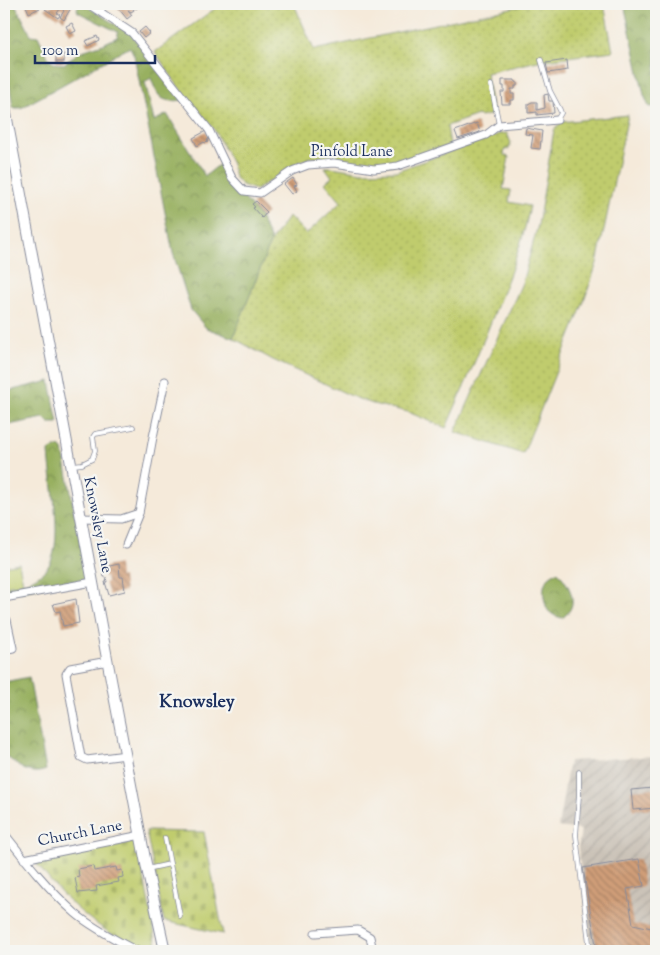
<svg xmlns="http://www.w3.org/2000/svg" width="660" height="955" font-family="'Sorts Mill Goudy',serif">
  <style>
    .industrial { fill: url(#industrial-furrows) }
    .grass { fill: url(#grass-dots); stroke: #6e7e66 }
    .forest { fill: url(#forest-crowns); stroke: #5a705f }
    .cemetery { fill: url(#cemetery-stones); stroke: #6e7e66 }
    .park { fill: #c0cc6d; stroke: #6e7e66 }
    .building { fill: url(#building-back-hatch) }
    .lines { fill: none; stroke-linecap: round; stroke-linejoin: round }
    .lane-casing { stroke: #888c9c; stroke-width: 5.5 }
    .street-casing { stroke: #888c9c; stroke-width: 9 }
    .secondary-casing { stroke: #888c9c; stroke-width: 12 }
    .lane { stroke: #fff; stroke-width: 4 }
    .street { stroke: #fff; stroke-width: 7 }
    .secondary { stroke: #fff; stroke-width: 10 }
    .labels { text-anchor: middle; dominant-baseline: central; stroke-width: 4.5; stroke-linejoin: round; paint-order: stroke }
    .street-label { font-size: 15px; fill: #1b2f5e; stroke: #f6f6f2 }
    .quarter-label { font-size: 18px; font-weight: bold; fill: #1b2f5e; stroke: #f6f6f2 }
  </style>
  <defs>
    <pattern id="industrial-furrows" width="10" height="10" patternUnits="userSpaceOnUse" patternTransform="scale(1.25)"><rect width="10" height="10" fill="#cbc3b8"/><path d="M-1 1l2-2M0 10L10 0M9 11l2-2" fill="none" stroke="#aea8a1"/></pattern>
    <pattern id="grass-dots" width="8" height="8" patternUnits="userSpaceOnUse" patternTransform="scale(1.25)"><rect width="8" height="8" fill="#c0cc6d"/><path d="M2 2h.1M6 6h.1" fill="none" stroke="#a4b061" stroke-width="1.8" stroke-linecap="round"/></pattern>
    <pattern id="forest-crowns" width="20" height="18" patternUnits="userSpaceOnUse" patternTransform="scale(1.25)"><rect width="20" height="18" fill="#98b060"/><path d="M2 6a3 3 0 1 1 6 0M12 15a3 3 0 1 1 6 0" fill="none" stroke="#7b9052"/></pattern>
    <pattern id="cemetery-stones" width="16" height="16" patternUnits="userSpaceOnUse" patternTransform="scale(1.25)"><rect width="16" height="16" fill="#c0cc6d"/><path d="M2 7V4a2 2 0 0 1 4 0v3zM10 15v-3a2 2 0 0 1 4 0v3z" fill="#a4b061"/></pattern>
    <pattern id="building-back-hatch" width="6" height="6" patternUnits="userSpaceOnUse" patternTransform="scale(1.25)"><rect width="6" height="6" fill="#d09e78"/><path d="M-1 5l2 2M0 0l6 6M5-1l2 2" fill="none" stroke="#a88166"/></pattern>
  </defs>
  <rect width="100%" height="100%" fill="#f6f6f2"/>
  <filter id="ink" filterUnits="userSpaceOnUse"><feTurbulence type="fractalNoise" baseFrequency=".02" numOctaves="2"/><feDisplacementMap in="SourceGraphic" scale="10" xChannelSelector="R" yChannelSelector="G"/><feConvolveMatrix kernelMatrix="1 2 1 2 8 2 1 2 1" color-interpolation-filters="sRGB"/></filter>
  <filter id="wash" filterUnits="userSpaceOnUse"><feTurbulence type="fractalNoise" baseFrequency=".0096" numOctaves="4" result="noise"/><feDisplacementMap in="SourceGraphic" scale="20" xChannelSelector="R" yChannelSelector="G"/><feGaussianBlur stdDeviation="1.12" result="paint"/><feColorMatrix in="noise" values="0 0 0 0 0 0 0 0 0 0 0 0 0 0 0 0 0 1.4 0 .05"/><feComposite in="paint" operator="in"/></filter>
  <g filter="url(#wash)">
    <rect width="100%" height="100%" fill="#f5eada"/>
    <path class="industrial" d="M656,756v195h-64l-14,-102 3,-19 -23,-3 11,-66z"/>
    <g class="grass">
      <path d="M221,4h73l20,46 216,-46h74l9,47 -75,10 -52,12 7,41 -13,3 -2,-2 -31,11 3,19 -57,20h-24l-57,-8 -15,6 -41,27 -14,-5 -7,-7 -3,-14 -18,-35 -36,-43 -23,-34z"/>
      <path d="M628,115l-31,148 -14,41 -60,150 -68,-22 67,-149 16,-58 16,-95 7,-8z"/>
      <path d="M507,133l4,10 -2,6h-4l-1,6 5,2 -6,32 8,1 -2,12 21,4c-7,35 -19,66 -32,98 -16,42 -34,83 -52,124l-38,-16 -35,-8 -17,-6 -83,-38 -40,-22 38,-97 18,-25 17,18 35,-32 -16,-19 7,-6 -7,-10h7l30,5 34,-1 103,-37z"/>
    </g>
    <g class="forest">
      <path d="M4,4h11l16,31 7,1 10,21 5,6 11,1 15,-12 24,-8 14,-7 1,-5 -40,-20 -1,-3 1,-3 5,-2 48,30 52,66c-22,3 -25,-2 -32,-22l-6,4 9,39 13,-7 38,62 15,-12 11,18 29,35 11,24 -38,97 -27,-10 -15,-18 -18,-57 -39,-198 -4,-8 -109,61h-8l-9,-60z"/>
      <path d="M624,4h32v102l-7,1 -5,-12z"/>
      <path d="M50,381l8,42h-9l-5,-5 -40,8v-34z"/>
      <path d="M60,447l3,3 24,129 -83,15v-6c15,-3 31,-7 42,-19 20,-21 4,-89 3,-118l5,-3z"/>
      <path d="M558,572c12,14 23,33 4,46 -3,-1 -8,-2 -11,-5 -4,-2 -5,-7 -6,-11 -3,-13 -2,-25 13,-30z"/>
      <path d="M29,677l17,93c-18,7 -29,-5 -42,-16v-72z"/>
    </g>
    <g class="cemetery">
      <path d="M146,831l58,1 19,102 -59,-13z"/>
      <path d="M137,841l21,110c-19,0 -27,-6 -43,-15 -35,-21 -57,-44 -81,-76z"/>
    </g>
    <path class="park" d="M19,563l4,20 -19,3v-20z"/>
    <g id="blocks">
      <g class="building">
        <path d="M30,4h8l2,4 -11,5 -3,-7z"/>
        <path d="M53,4h16l3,2 -8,14 -4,-3 4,-6 -3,-3 -4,5 3,2 -2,3 -13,-9 3,-4 2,2z"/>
        <path d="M115,4h22l-1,1 2,2 -2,2 -2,-3 -2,1 2,3 -3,2 -3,-2 4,5 -5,4z"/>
        <path d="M72,23l4,8 -6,3 -4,-8z"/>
        <path d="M145,27l5,6 -6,5 -5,-6z"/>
        <path d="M97,36l2,4 -11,6 -3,-5z"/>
        <rect x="56" y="54" width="8" height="8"/>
        <path d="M567,60l1,10 -20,3 -2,-10z"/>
        <path d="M502,80h13v2h2v4h-2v3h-4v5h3v6h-4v4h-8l-1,-12h3v-6h-2z"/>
        <path d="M548,94l1,7h4l1,12 -17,2v-3l-9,1v-9l4,-2h5v8l8,-2 -1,-13z"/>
        <path d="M477,123l3,9 -22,7 -3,-8z"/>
        <path d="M526,128l16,3 -2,18 -9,-1 2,-13 -8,-1z"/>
        <path d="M206,131l4,8 -3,1 1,2 -3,1 -1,-1 -7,4 -4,-8z"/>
        <path d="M293,178l4,7 -3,1 3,5 -5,3 -8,-10z"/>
        <path d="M256,201l11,11 -5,6 -9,-10 2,-1 -3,-3z"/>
        <path d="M119,564l1,13h3l2,14 -16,4 -4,-13h2l-1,-5h-2l-1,-7h3l-1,-3z"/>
        <path d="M76,599l3,24 -16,3 -3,-15 -4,1 -3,-8z"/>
        <path d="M653,788l2,20 -22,2 -2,-20z"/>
        <path d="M639,859l5,27 -17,3 6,35 23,5v22h-59l-14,-83z"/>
        <path d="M93,866l1,5 22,-4 1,4 5,-1 1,7 -5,1 1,4 -23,4 1,5 -19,2 -3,-15 4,-1 -1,-8z"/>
      </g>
    </g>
  </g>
  <g filter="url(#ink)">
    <use href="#blocks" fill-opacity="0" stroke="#888c9c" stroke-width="1"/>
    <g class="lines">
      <defs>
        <g id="lane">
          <path d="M101,11l6,-7"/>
          <path d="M541,60l9,31 10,19 1,3 -4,7"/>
          <path d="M491,85l8,40"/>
          <path d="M73,465l9,-1 10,-5 3,-8 -2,-14 2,-3 38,-7"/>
          <path d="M579,772v23l-3,40 14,116"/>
          <path d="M165,838l5,26"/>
          <path d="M147,869l23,-5 10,52"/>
        </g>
        <g id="street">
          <path d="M88,4l44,29 77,97 23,48 12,13 16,2 32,-22 16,-6 26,-2 40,6 24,-3 88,-31 13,-10 58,-5"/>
          <path d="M81,518l40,1 18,-6 14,-76 12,-56"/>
          <path d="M126,545l13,-32"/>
          <path d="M4,598l89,-16"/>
          <path d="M4,618l3,2 6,28 -9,2"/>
          <path d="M108,661l-38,7 -4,6 15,83 6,3 39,-5"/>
          <path d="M4,833c22,28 44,56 71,80 16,14 43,28 62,38"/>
          <path d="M24,859l117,-24"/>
          <path d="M315,933l43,-3 12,7 3,14"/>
        </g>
        <path id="secondary" d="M4,103l105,566 38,200 18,82"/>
      </defs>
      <use href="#lane" class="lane-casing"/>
      <use href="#street" class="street-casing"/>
      <use href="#secondary" class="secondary-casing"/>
      <use href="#lane" class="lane"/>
      <use href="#street" class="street"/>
      <use href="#secondary" class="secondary"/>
    </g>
  </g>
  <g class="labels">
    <g class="street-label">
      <text x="352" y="152">Pinfold Lane</text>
      <text transform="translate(97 525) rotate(79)">Knowsley Lane</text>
      <text transform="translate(80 834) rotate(-11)">Church Lane</text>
    </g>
    <g class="quarter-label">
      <text x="197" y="703">Knowsley</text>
    </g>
  </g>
  <rect width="660" height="955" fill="none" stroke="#f6f6f2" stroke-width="20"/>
  <path d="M35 55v8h120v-8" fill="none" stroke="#1b2f5e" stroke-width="2.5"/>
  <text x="42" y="55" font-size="15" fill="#1b2f5e" stroke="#f6f6f2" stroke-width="4" paint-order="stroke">100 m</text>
</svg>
